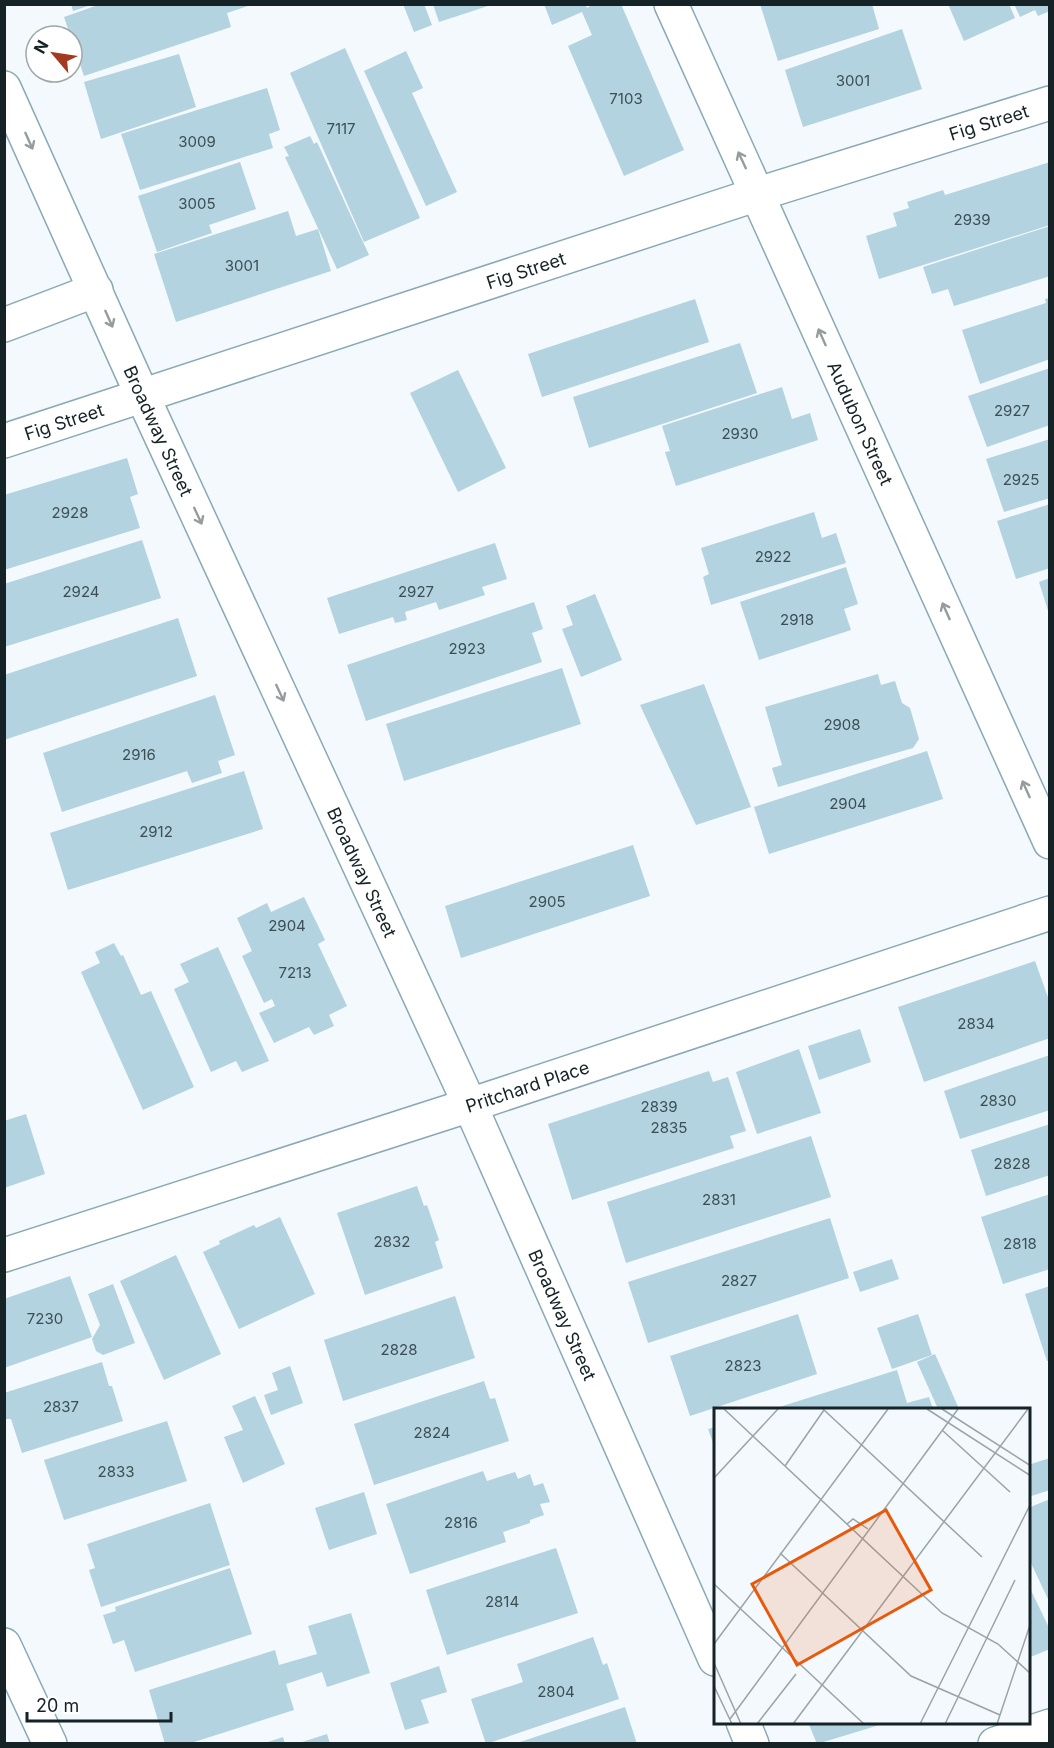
<svg xmlns="http://www.w3.org/2000/svg" width="1054" height="1748" font-family="Inter,sans-serif">
  <style>
    .building { fill: #b2d3df }
    .lines { fill: none; stroke-linecap: round; stroke-linejoin: round }
    .minor-casing { stroke: #8aa9b5; stroke-width: 36 }
    .minor { stroke: #fff; stroke-width: 33 }
    .oneway { stroke: #969c9d }
    .labels { text-anchor: middle; dominant-baseline: central; stroke-width: 4.5; stroke-linejoin: round; paint-order: stroke }
    .number-label { font-size: 15px; fill: #3c4e54 }
    .street-label { font-size: 18px; fill: #152226; stroke: #fff }
    .inset-road { fill: none; stroke: #9aa3a6; stroke-width: 1.5 }
    .view { fill: #e8590c; fill-opacity: 0.15; stroke: #e8590c; stroke-width: 3 }
    .inset-edge { fill: none; stroke: #152226; stroke-width: 3 }
  </style>
  <rect width="100%" height="100%" fill="#f3f9fc"/>
  <g class="building">
    <path d="M71,4h20v1l-18,6z"/>
    <path d="M101,4h150v1l-24,8 4,14 -147,49 -20,-59z"/>
    <path d="M403,4h21l8,21 -18,7z"/>
    <path d="M433,4h58v1l-52,17z"/>
    <path d="M544,4h41l2,4 7,-4h27l63,146 -60,26 -56,-130 24,-11 -10,-23 -30,13z"/>
    <path d="M760,4h112l7,25 -101,32z"/>
    <path d="M948,4h61l6,14 -51,23z"/>
    <path d="M1014,4h36v7l-12,5 -3,-6 -15,7z"/>
    <path d="M902,29l20,60 -119,38 -18,-57z"/>
    <path d="M345,48l75,170 -56,24 -74,-169z"/>
    <path d="M406,51l17,37 -11,5 45,99 -31,14 -62,-135z"/>
    <path d="M179,54l17,53 -95,32 -17,-57z"/>
    <path d="M267,88l13,42 -11,4 4,14 -133,42 -19,-56z"/>
    <path d="M310,136l4,8 3,-2 52,113 -32,14 -52,-112 4,-1 -5,-9z"/>
    <path d="M240,162l16,47 -47,16 3,8 -55,19 -19,-56z"/>
    <path d="M1050,162v63l-171,54 -13,-43 31,-10 -4,-13 16,-5 -2,-6 36,-12 2,5z"/>
    <path d="M288,211l8,25 22,-7 13,42 -155,51 -22,-68z"/>
    <path d="M1050,226v50l-96,30 -6,-17 -16,5 -9,-27z"/>
    <path d="M1050,298v61l-70,25 -18,-54 84,-27 -1,-4z"/>
    <path d="M695,299l14,43 -167,55 -14,-43z"/>
    <path d="M740,343l17,50 -168,55 -16,-51z"/>
    <path d="M1050,368v57l-63,22 -19,-51z"/>
    <path d="M458,370l48,98 -48,24 -48,-99z"/>
    <path d="M782,387l10,32 18,-6 8,27 -142,46 -11,-34 5,-1 -8,-25z"/>
    <path d="M1050,439v59l-46,14 -18,-53z"/>
    <path d="M127,458l11,36 -8,3 10,31 -136,42v-75z"/>
    <path d="M1050,504v64l-34,11 -19,-58z"/>
    <path d="M814,512l8,26 14,-5 10,30 -135,42 -8,-28 6,-3 -8,-26z"/>
    <path d="M142,540l19,58 -157,49v-63z"/>
    <path d="M495,543l12,36 -25,8 3,8 -46,15 -3,-8 -31,10 2,8 -12,3 -2,-6 -54,17 -12,-36z"/>
    <path d="M846,567l12,37 -14,5 7,21 -92,30 -19,-58z"/>
    <path d="M1050,578v36h-1l-10,-32z"/>
    <path d="M595,594l27,66 -41,17 -19,-48 11,-4 -7,-19z"/>
    <path d="M534,602l9,27 -11,4 10,29 -176,59 -19,-56z"/>
    <path d="M178,618l19,58 -193,64v-65z"/>
    <path d="M562,668l19,56 -177,57 -18,-57z"/>
    <path d="M878,674l3,11 14,-4 7,22 8,5 9,31 -6,9 -135,39 -6,-19 10,-3 -17,-58z"/>
    <path d="M704,684l47,123 -55,18 -56,-120z"/>
    <path d="M215,695l20,60 -17,6 4,12 -30,10 -5,-12 -125,41 -19,-59z"/>
    <path d="M927,751l16,48 -174,55 -15,-47z"/>
    <path d="M244,771l19,58 -195,61 -18,-57z"/>
    <path d="M633,845l17,51 -189,62 -16,-52z"/>
    <path d="M304,897l21,43 -7,4 29,62 -18,9 5,11 -20,9 -5,-8 -35,16 -15,-30 16,-7 -3,-7 -8,4 -22,-47 10,-5 -15,-33 30,-15 4,9z"/>
    <path d="M114,943l7,13 2,-1 18,40 10,-4 43,96 -51,23 -62,-138 19,-9 -5,-11z"/>
    <path d="M218,947l51,114 -27,11 -6,-11 -25,11 -37,-83 15,-7 -9,-18z"/>
    <path d="M1035,961l15,42v35l-126,44 -26,-75z"/>
    <path d="M860,1029l11,33 -52,18 -11,-34z"/>
    <path d="M799,1049l22,64 -64,21 -21,-62z"/>
    <path d="M1050,1055v55l-90,29 -16,-48z"/>
    <path d="M709,1071l4,11 15,-5 18,54 -16,5 4,12 -162,52 -24,-76z"/>
    <path d="M26,1114l19,60 -41,14v-67z"/>
    <path d="M1050,1124v51l-64,21 -15,-46z"/>
    <path d="M811,1136l20,61 -205,66 -19,-61z"/>
    <path d="M417,1186l7,20 3,-1 12,35 -4,2 8,26 -78,27 -28,-82z"/>
    <path d="M1050,1194v75l-47,15 -22,-67z"/>
    <path d="M280,1217l35,77 -76,35 -36,-77 17,-8 -1,-3 35,-16 2,3z"/>
    <path d="M830,1218l19,60 -201,65 -20,-61z"/>
    <path d="M176,1255l45,99 -57,26 -44,-99z"/>
    <path d="M892,1259l7,20 -39,13 -7,-20z"/>
    <path d="M70,1276l22,61 -88,31v-69z"/>
    <path d="M113,1284l22,59 -32,12 -7,-4 -4,-12 8,-14 -12,-31z"/>
    <path d="M1050,1286v74l-3,1 -22,-67z"/>
    <path d="M455,1296l20,62 -132,43 -19,-61z"/>
    <path d="M798,1314l19,60 -127,42 -20,-60z"/>
    <path d="M918,1314l14,41 -40,14 -15,-41z"/>
    <path d="M935,1354l24,55h-21l-21,-47z"/>
    <path d="M102,1362l7,24h3l11,35 -101,32 -11,-34h-7v-26z"/>
    <path d="M290,1366l13,37 -32,12 -7,-20 14,-5 -6,-17z"/>
    <path d="M897,1370l10,33 22,-6 4,12h-160z"/>
    <path d="M484,1381l6,18 5,-1 14,43 -135,44 -20,-61z"/>
    <path d="M255,1396l30,68 -42,19 -19,-46 19,-7 -11,-24z"/>
    <path d="M167,1421l20,60 -123,39 -20,-60z"/>
    <path d="M715,1427v21l-7,-19z"/>
    <path d="M1050,1458v32l-22,7v-32z"/>
    <path d="M483,1471l4,10 28,-9 3,7 12,-5 4,12 9,-3 7,19 -10,2 4,11 -14,5v3l-27,9 3,10 -96,32 -24,-70z"/>
    <path d="M364,1492l13,42 -48,16 -14,-42z"/>
    <path d="M1050,1499v104l-22,-46v-49z"/>
    <path d="M210,1503l20,62 -129,42 -12,-37 6,-2 -8,-24z"/>
    <path d="M556,1548l22,65 -131,42 -21,-65z"/>
    <path d="M230,1568l22,66 -117,38 -11,-32 -11,4 -10,-29 13,-4 -1,-4z"/>
    <path d="M1028,1584l22,46v19l-22,9z"/>
    <path d="M351,1613l19,60 -43,14 -5,-15 -36,12 8,26 -106,34h-23l-16,-54 126,-40 4,15 38,-11 -9,-28z"/>
    <path d="M593,1637l10,28 4,-2 12,36 -133,45 -15,-45 52,-17 -6,-18z"/>
    <path d="M439,1666l8,26 -26,8 8,23 -24,7 -15,-47z"/>
    <path d="M625,1707l12,37h-120v-1z"/>
    <path d="M808,1722h78v1l-69,21z"/>
    <path d="M327,1734l3,10h-31v-1z"/>
    <path d="M283,1737l2,7h-20v-1z"/>
  </g>
  <g class="lines">
    <defs>
      <g id="minor">
        <path id="s1" d="M671,4l379,838"/>
        <path id="s2" d="M4,88l138,307 328,710 245,554"/>
        <path d="M4,325l92,-35"/>
        <path id="s3" d="M4,441l754,-247 292,-91"/>
        <path id="s4" d="M4,1255l466,-150 580,-192"/>
        <path d="M4,1645l46,99"/>
        <path d="M743,1722l9,22"/>
        <path d="M995,1744l55,-18"/>
      </g>
    </defs>
    <use href="#minor" class="minor-casing"/>
    <use href="#minor" class="minor"/>
  </g>
  <defs><path id="oneway-shaft" d="M-6 0H5M1.5-3L5.5 0L1.5 3" fill="none" stroke-width="1.6" stroke-linecap="round" stroke-linejoin="round" transform="scale(1.5)"/></defs>
  <g class="oneway">
    <use href="#oneway-shaft" transform="translate(29 141) rotate(66)"/>
    <use href="#oneway-shaft" transform="translate(742 160) rotate(-115)"/>
    <use href="#oneway-shaft" transform="translate(109 319) rotate(66)"/>
    <use href="#oneway-shaft" transform="translate(822 337) rotate(-114)"/>
    <use href="#oneway-shaft" transform="translate(198 516) rotate(65)"/>
    <use href="#oneway-shaft" transform="translate(946 611) rotate(-114)"/>
    <use href="#oneway-shaft" transform="translate(280 693) rotate(65)"/>
    <use href="#oneway-shaft" transform="translate(1026 789) rotate(-114)"/>
  </g>
  <g class="labels">
    <g class="number-label">
      <text x="853" y="80">3001</text>
      <text x="626" y="98">7103</text>
      <text x="341" y="128">7117</text>
      <text x="197" y="141">3009</text>
      <text x="197" y="203">3005</text>
      <text x="972" y="219">2939</text>
      <text x="242" y="265">3001</text>
      <text x="1012" y="410">2927</text>
      <text x="740" y="433">2930</text>
      <text x="1021" y="479">2925</text>
      <text x="70" y="512">2928</text>
      <text x="773" y="556">2922</text>
      <text x="81" y="591">2924</text>
      <text x="416" y="591">2927</text>
      <text x="797" y="619">2918</text>
      <text x="467" y="648">2923</text>
      <text x="842" y="724">2908</text>
      <text x="139" y="754">2916</text>
      <text x="848" y="803">2904</text>
      <text x="156" y="831">2912</text>
      <text x="547" y="901">2905</text>
      <text x="287" y="925">2904</text>
      <text x="295" y="972">7213</text>
      <text x="976" y="1023">2834</text>
      <text x="998" y="1100">2830</text>
      <text x="659" y="1106">2839</text>
      <text x="669" y="1127">2835</text>
      <text x="1012" y="1163">2828</text>
      <text x="719" y="1199">2831</text>
      <text x="392" y="1241">2832</text>
      <text x="1020" y="1243">2818</text>
      <text x="739" y="1280">2827</text>
      <text x="45" y="1318">7230</text>
      <text x="399" y="1349">2828</text>
      <text x="743" y="1365">2823</text>
      <text x="61" y="1406">2837</text>
      <text x="432" y="1432">2824</text>
      <text x="116" y="1471">2833</text>
      <text x="461" y="1522">2816</text>
      <text x="502" y="1601">2814</text>
      <text x="556" y="1691">2804</text>
    </g>
    <g class="street-label">
      <text stroke="none"><textPath href="#s3" startOffset="1035">Fig Street</textPath></text>
      <text stroke="none"><textPath href="#s3" startOffset="549">Fig Street</textPath></text>
      <text stroke="none"><textPath href="#s3" startOffset="63">Fig Street</textPath></text>
      <text stroke="none"><textPath href="#s1" startOffset="460">Audubon Street</textPath></text>
      <text stroke="none"><textPath href="#s2" startOffset="376">Broadway Street</textPath></text>
      <text stroke="none"><textPath href="#s2" startOffset="862">Broadway Street</textPath></text>
      <text stroke="none"><textPath href="#s4" startOffset="550">Pritchard Place</textPath></text>
      <text stroke="none"><textPath href="#s2" startOffset="1348">Broadway Street</textPath></text>
    </g>
  </g>
  <g transform="translate(714 1408)">
    <rect width="316" height="316" fill="#f3f9fc"/>
    <path class="inset-road" d="M10,1l218,204 56,31 33,30M109,1l159,148M213,1l104,67M228,1l89,57M228,22l68,62M71,58l39,-56M0,70l64,-69M133,116l6,-5 15,10M66,145l131,123 89,39M0,176l150,140M0,236l174,-235M0,255l27,61M0,278l18,38M16,311l228,-310M43,316l39,-50M79,316l235,-315M206,316l111,-221M231,316l70,-144M283,316l34,-102"/>
    <path class="view" d="M172,102l45,80 -134,75 -45,-81z"/>
    <rect width="316" height="316" class="inset-edge"/>
  </g>
  <rect width="1054" height="1748" fill="none" stroke="#152226" stroke-width="12"/>
  <g transform="translate(54 54) rotate(299)"><circle r="28" fill="#ffffff" stroke="#a1a7a8" stroke-width="1.5"/>
  <path d="M0-4.5L10 22L0 15L-10 22Z" fill="#a33a20"/>
  <text y="-9" font-size="16" font-weight="bold" text-anchor="middle" fill="#152226">N</text>
  </g>
  <path d="M27 1712v9h144v-9" fill="none" stroke="#152226" stroke-width="3"/>
  <text x="36" y="1712" font-size="18" fill="#152226" stroke="#ffffff" stroke-width="4.5" paint-order="stroke">20 m</text>
</svg>
